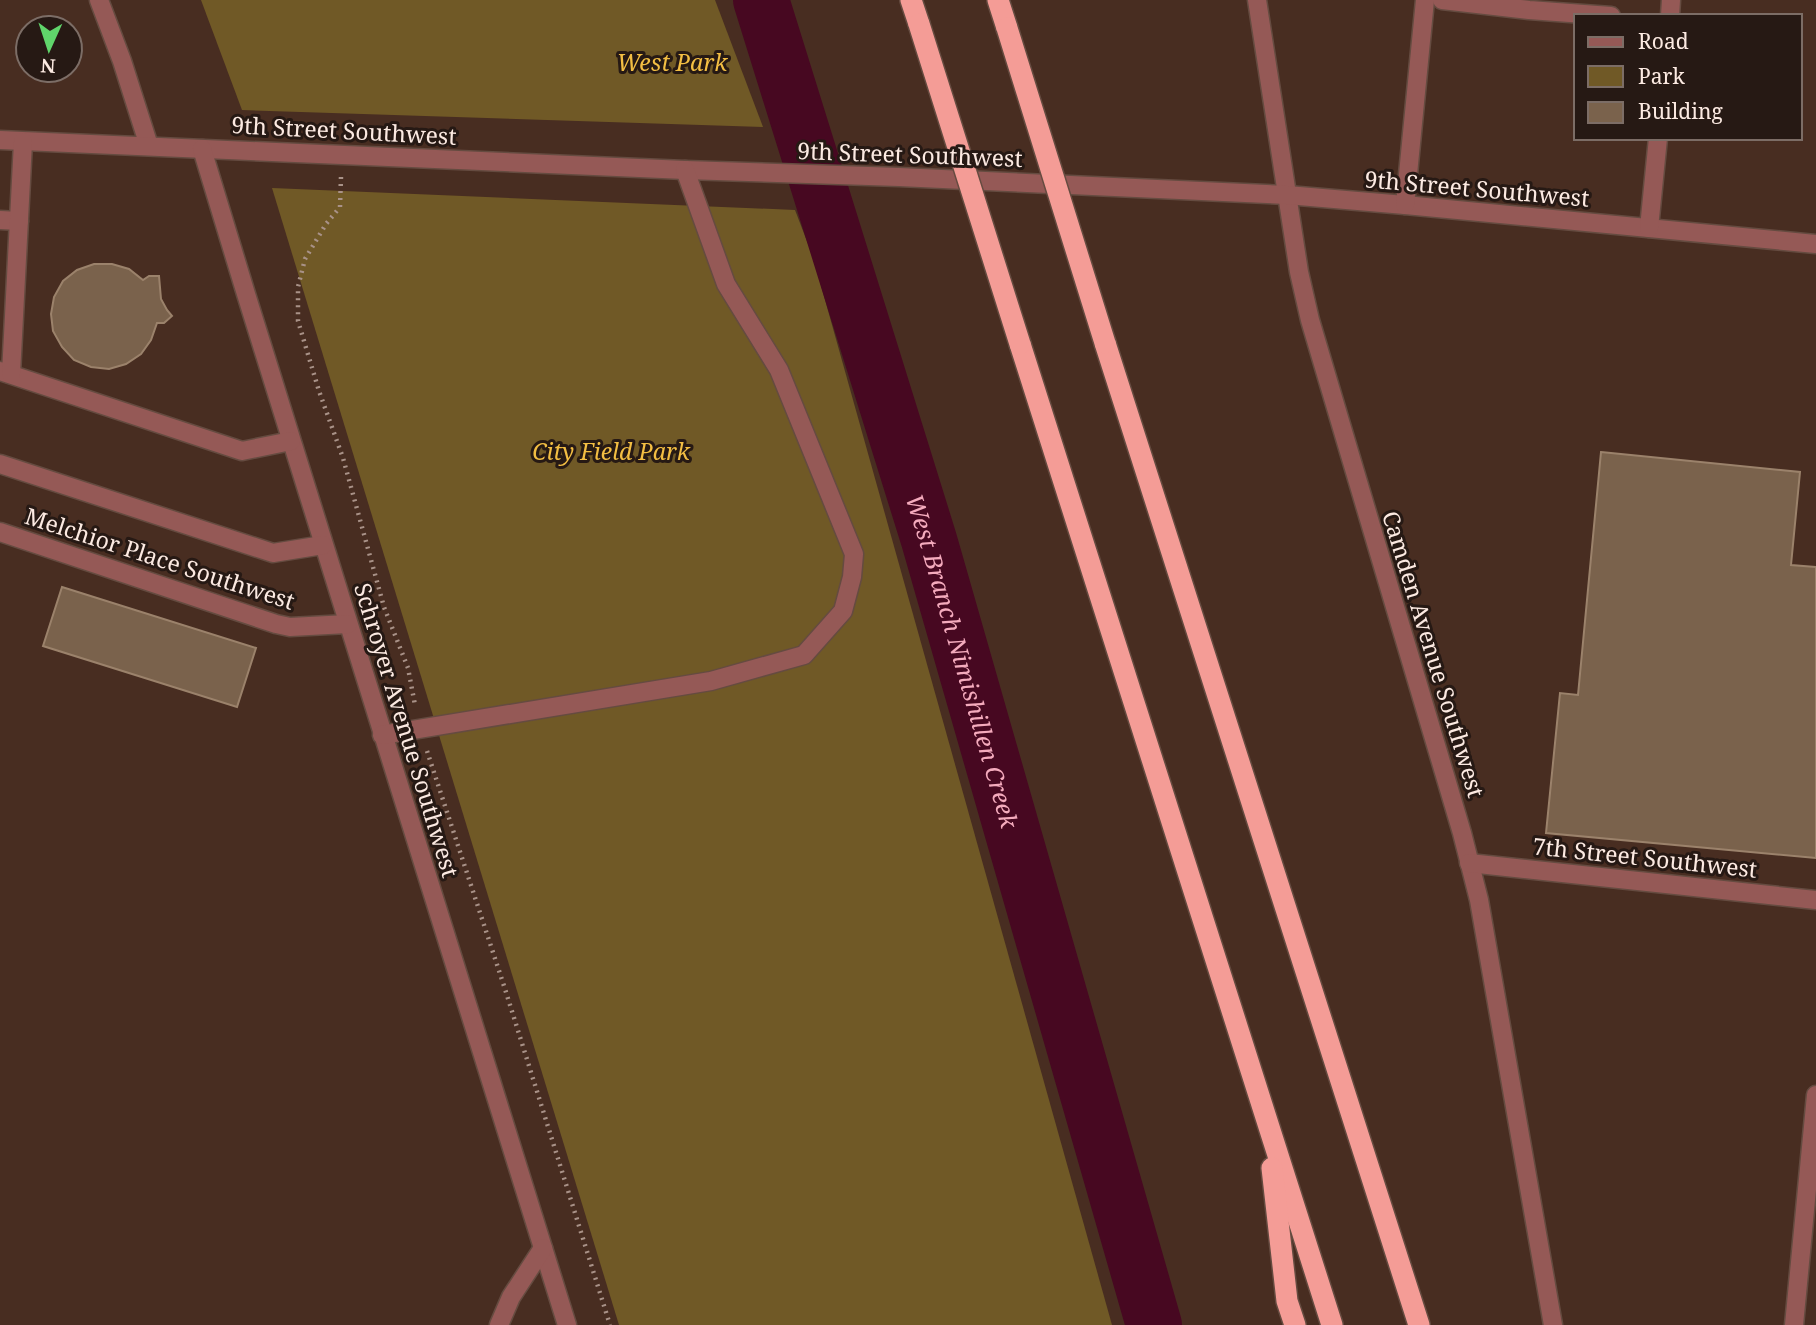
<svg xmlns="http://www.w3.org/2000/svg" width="1816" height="1325" font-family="'Noto Serif',serif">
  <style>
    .green { fill: #705926 }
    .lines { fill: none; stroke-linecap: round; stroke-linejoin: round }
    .river { stroke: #470821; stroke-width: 56 }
    .building { fill: #7a624c; stroke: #9b826b; stroke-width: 2 }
    .minor-casing { stroke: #654b40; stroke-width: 21 }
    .highway-casing { stroke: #654b40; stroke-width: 24 }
    .path { stroke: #a99288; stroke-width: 4.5; stroke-dasharray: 2 5; stroke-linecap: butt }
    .minor { stroke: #955956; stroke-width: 18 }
    .highway { stroke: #f49c96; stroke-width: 21 }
    .highway-bridge-casing { stroke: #654b40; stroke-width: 24; stroke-linecap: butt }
    .highway-bridge { stroke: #f49c96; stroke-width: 21 }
    .labels { text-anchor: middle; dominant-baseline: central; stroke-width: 6; stroke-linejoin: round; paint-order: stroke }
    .park-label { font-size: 23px; font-style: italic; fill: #f3be43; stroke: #261914 }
    .street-label { font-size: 23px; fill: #fceae2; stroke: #261914 }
    .water-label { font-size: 24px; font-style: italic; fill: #f4abbd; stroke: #261914 }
  </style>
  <rect width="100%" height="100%" fill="#482d21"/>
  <g class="green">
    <path d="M201,0h514l48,127 -521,-17z"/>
    <path d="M272,188l523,22 18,47 299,1068h-493z"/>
  </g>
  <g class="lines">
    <path class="river" id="s1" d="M761,0l168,540 225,785"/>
  </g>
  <g class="building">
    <path d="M94,264h18l17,5 14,11 6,-4h10l2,23 6,11 5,6 -8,7h-7l-6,17 -10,14 -15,10 -17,5 -18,-2 -17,-7 -12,-13 -9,-16 -2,-17 3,-17 9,-16 14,-11z"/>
    <path d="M1601,452l199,20 -9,93 25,2v291l-270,-25 14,-140 18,2z"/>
    <path d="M62,587l194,61 -19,59 -194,-61z"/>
  </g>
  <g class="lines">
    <defs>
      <g id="minor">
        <path d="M99,0l23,61 27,85"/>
        <path d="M1257,0l42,272 11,48 152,513 17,67 74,425"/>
        <path d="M1442,0l87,10 82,6"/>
        <path d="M1670,16l1,-16"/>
        <path d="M0,140l685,30 214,7 388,18 118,10 411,39"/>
        <path d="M202,149l44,145 321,1031"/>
        <path d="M1405,205l20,-205"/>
        <path d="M0,220l19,1"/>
        <path d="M1649,228l9,-90"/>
        <path d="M0,371l242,80 49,-10"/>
        <path d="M11,374l12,-232"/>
        <path d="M0,464l273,89 50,-8"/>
        <path d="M0,532l276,92 14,3 58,-3"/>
        <path d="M382,735l329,-54 93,-26 39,-44 9,-34 2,-23 -75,-184 -53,-86 -41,-114"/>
        <path d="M1469,863l347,37"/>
        <path d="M499,1325l12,-28 32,-49"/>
        <path d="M1794,1325l22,-230"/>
      </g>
      <g id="highway">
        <path d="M911,0l8,24"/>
        <path d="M998,0l9,28"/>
        <path d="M1105,343l314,982"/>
        <path d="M1020,344l312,981"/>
        <path d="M1272,1168l15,133 8,24"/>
      </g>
    </defs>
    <use href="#minor" class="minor-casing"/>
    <use href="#highway" class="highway-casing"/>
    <g class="path">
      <path d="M341,177l-1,30 -14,17 -21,35 -7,28v34l21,70 24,67 41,149 24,61 7,37"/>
      <path d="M427,751l78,238 105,336"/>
    </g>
    <use href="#minor" class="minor"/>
    <use href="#highway" class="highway"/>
    <defs>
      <g id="highway-bridge">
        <path d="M919,24l101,320"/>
        <path d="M1007,28l98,315"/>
      </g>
    </defs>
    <use href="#highway-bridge" class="highway-bridge-casing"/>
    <use href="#highway-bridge" class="highway-bridge"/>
  </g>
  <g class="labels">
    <g class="park-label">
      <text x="672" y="62">West Park</text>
      <text x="611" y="451">City Field Park</text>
    </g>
    <g class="street-label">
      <text transform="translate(344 130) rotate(3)">9th Street Southwest</text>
      <text transform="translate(910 154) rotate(2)">9th Street Southwest</text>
      <text transform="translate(1477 188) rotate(5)">9th Street Southwest</text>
      <text transform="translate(160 558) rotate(18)">Melchior Place Southwest</text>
      <text transform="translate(1434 654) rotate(73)">Camden Avenue Southwest</text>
      <text transform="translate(407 730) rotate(73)">Schroyer Avenue Southwest</text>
      <text transform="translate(1645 857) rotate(6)">7th Street Southwest</text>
    </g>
    <g class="water-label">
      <text stroke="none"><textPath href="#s1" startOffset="691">West Branch Nimishillen Creek</textPath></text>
    </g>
  </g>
  <rect x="1574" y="14" width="228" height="126" fill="#261914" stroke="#7c6d66" stroke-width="2"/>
  <rect x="1588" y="37" width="35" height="10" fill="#955956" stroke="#7c6d66" stroke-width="2"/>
  <text x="1638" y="49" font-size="21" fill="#fceae2">Road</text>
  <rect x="1588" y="66" width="35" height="21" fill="#705926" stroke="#7c6d66" stroke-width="2"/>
  <text x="1638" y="84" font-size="21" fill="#fceae2">Park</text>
  <rect x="1588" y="102" width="35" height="21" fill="#7a624c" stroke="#7c6d66" stroke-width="2"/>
  <text x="1638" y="119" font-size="21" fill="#fceae2">Building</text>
  <g transform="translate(49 49) rotate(183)"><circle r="33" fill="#261914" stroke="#7c6d66" stroke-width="2"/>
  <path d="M0-5L12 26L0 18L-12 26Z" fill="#60d56b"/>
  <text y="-10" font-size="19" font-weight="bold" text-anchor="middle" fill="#fceae2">N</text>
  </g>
</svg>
